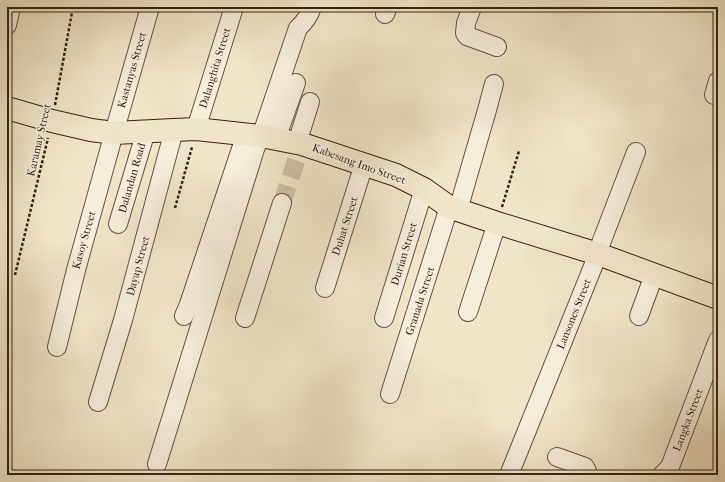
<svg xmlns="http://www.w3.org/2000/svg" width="725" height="482" font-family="'IM FELL French Canon',serif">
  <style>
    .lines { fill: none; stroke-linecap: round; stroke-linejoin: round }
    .minor-tunnel { stroke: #cbbea4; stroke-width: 18; stroke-dasharray: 18 9; stroke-linecap: butt }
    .minor-casing { stroke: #645242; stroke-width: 20 }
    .major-casing { stroke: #362116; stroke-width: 24 }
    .path { stroke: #362116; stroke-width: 2.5; stroke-dasharray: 3 2; stroke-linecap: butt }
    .minor { stroke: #f5eedb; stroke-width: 18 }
    .major { stroke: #f0e5c8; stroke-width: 22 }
    .labels { text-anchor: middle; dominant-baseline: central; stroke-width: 3; stroke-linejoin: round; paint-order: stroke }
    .street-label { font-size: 11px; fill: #362116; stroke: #f5eedb }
  </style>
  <rect width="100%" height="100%" fill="#f0e5c8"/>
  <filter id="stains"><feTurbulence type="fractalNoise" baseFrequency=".005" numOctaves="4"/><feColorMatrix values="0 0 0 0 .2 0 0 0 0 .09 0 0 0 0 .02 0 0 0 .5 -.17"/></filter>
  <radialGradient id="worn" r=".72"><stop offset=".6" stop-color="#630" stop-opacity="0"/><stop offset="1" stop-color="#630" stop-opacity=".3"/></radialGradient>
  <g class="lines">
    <path class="minor-tunnel" d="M282,203l17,-51"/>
    <defs>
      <g id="minor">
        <path d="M472,7l-6,16 -1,10 2,3 30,11"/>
        <path d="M385,14l3,-7"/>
        <path d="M7,25l4,-18"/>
        <path d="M714,95l4,-14"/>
        <path d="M196,129l38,-122"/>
        <path d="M276,139l20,-56"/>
        <path d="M297,143l13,-41"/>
        <path d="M458,210l29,-100 7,-26"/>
        <path d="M118,224l28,-93"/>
        <path d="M325,288l39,-124"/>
        <path d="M468,312l29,-89"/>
        <path d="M184,316l5,-12 57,-170"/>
        <path d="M639,316l15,-41"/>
        <path d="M245,318l37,-115"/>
        <path d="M384,318l40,-129"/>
        <path d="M57,347l19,-77 38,-137 36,-126"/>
        <path d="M390,394l59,-187"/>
        <path d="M98,402l25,-82 51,-190"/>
        <path d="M557,457l28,10 2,4 -1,4"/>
        <path d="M157,464l98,-315 9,-21 34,-100c7,-6 11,-12 14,-21"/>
        <path d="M509,475l89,-221 3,-11 35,-91"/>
        <path d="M662,475l8,-8 48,-127"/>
      </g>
      <path id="major" d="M7,108l45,13 39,9 23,3 60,-3 22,-1 65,7 41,8 94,31 28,14 25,18 48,16 101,31 120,44"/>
    </defs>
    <use href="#minor" class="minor-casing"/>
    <use href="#major" class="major-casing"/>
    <g class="path">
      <path d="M55,105l18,-98"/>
      <path d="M502,207l17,-56"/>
      <path d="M175,208l17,-61"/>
      <path d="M15,275l33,-137"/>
    </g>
    <use href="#minor" class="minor"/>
    <use href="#major" class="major"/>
  </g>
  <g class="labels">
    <g class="street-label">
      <text transform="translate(215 68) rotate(-73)">Dalanghita Street</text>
      <text transform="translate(132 70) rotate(-74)">Kastanyas Street</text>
      <text transform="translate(39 140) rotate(-77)">Karamay Street</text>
      <text transform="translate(359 164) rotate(20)">Kabesang Imo Street</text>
      <text transform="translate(132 178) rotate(-74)">Dalandan Road</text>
      <text transform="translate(345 226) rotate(-72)">Duhat Street</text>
      <text transform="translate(84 240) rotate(-74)">Kasoy Street</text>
      <text transform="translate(404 254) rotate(-73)">Durian Street</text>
      <text transform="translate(138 266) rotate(-75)">Dayap Street</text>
      <text transform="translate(420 301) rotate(-72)">Granada Street</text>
      <text transform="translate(574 314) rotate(-68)">Lansones Street</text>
      <text transform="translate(688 420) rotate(-69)">Langka Street</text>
    </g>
  </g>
  <rect width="725" height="482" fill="none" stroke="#f0e5c8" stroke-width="24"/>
  <rect x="8" y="8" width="709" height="466" fill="none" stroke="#362116" stroke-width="2"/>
  <rect x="12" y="12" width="701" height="458" fill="none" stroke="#362116"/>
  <rect width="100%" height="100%" filter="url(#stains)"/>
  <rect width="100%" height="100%" fill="url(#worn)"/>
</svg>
